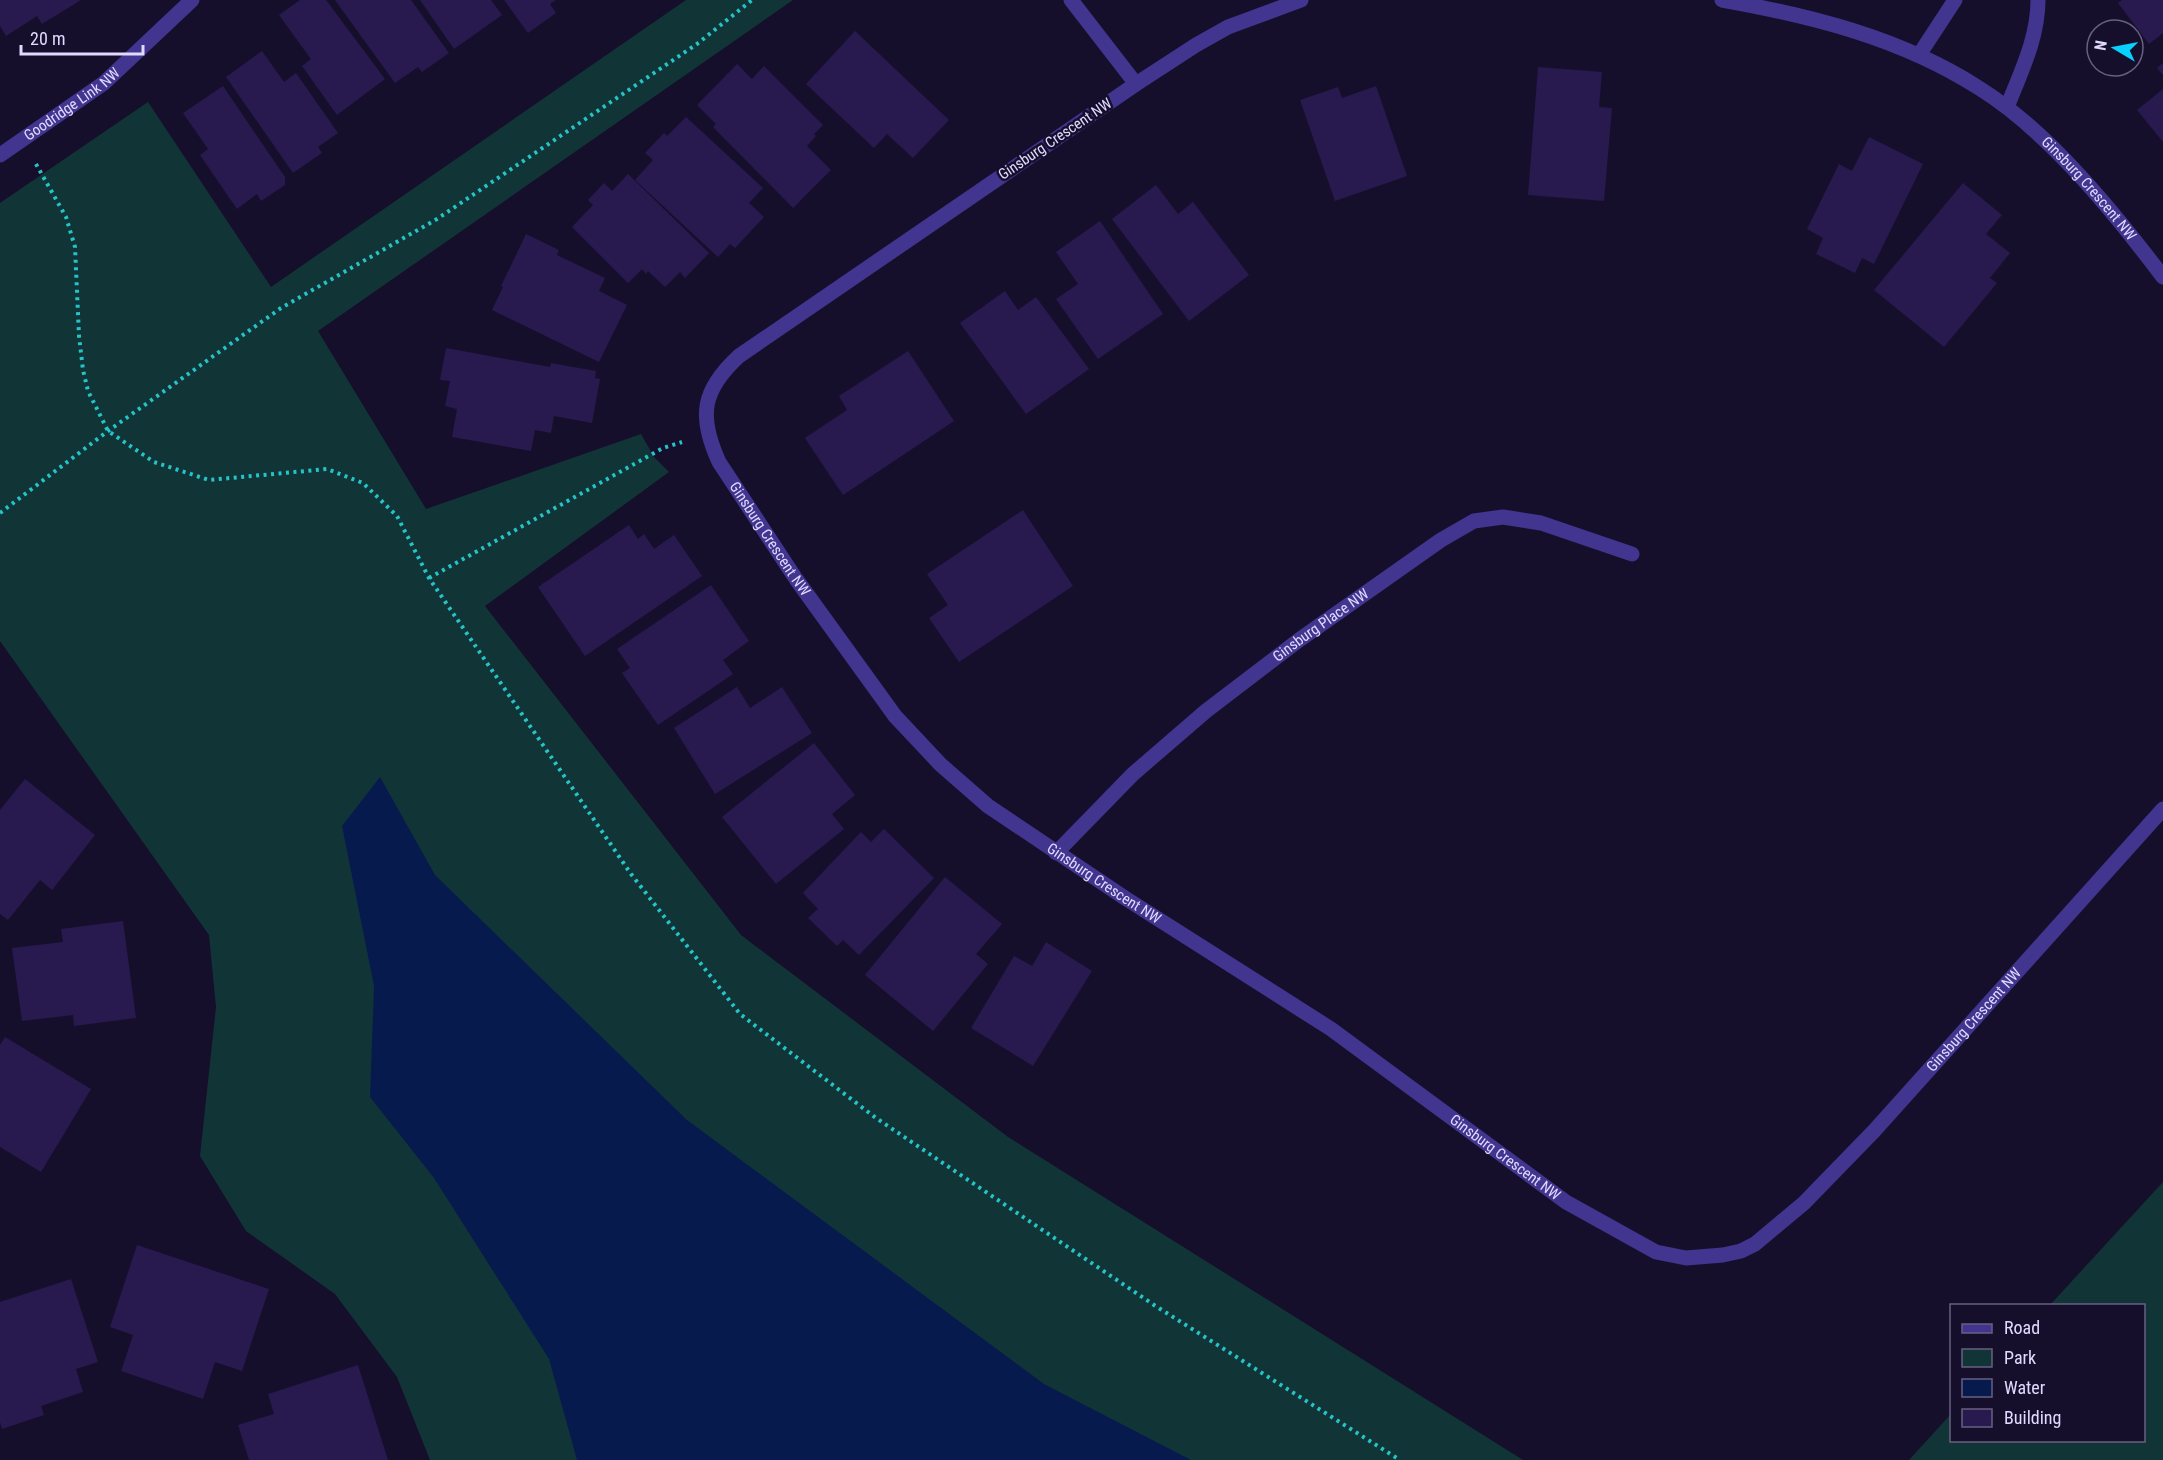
<svg xmlns="http://www.w3.org/2000/svg" width="2163" height="1460" font-family="'Roboto Condensed',sans-serif">
  <style>
    .green { fill: #113537 }
    .water { fill: #061a4e }
    .building { fill: #28194f }
    .lines { fill: none; stroke-linecap: round; stroke-linejoin: round }
    .path { stroke: #25c4c8; stroke-width: 4; stroke-dasharray: 3 4.5; stroke-linecap: butt }
    .minor { stroke: #41358f; stroke-width: 15 }
    .labels { text-anchor: middle; dominant-baseline: central; stroke-width: 5; stroke-linejoin: round; paint-order: stroke }
    .street-label { font-size: 15px; fill: #e1daff; stroke: #160f2c }
  </style>
  <rect width="100%" height="100%" fill="#160f2c"/>
  <g class="green">
    <path d="M686,0h107l-475,331 108,178 215,-75 13,23 15,15 -184,134 256,329 267,202 515,323h-1093l-33,-83 -62,-83 -89,-63 -46,-75 16,-149 -7,-72 -209,-294v-438l148,-101 123,185z"/>
    <path d="M2163,1182v278h-254l42,-46 1,26h192v-134l-94,-1z"/>
  </g>
  <path class="water" d="M380,777l55,98 252,245 357,264 147,76h-614l-28,-101 -115,-181 -64,-81 4,-111 -32,-160z"/>
  <g class="building">
    <path d="M0,0h81l-39,24 -5,-8 -31,20 -6,-10z"/>
    <path d="M300,0h26l59,79 -48,36 -35,-49 9,-7 -32,-44z"/>
    <path d="M335,0h76l38,53 -27,19 -4,-5 -23,16z"/>
    <path d="M420,0h71l11,15 -48,34z"/>
    <path d="M504,0h52l-6,4 6,9 -28,20z"/>
    <path d="M2122,0h41v33l-14,11 -31,-41z"/>
    <path d="M855,31l94,89 -36,38 -26,-24 -13,14 -68,-64z"/>
    <path d="M262,51l22,31 12,-9 42,60 -20,14 4,6 -29,20 -67,-96z"/>
    <path d="M2163,63v12l-6,-7z"/>
    <path d="M737,64l15,15 12,-13 59,59 -9,9 2,2 -9,10 24,24 -38,38 -80,-81 3,-3 -19,-19z"/>
    <path d="M1538,67l64,5 -3,35 13,1 -8,93 -76,-6z"/>
    <path d="M223,86l62,91v8l-24,16 -4,-7 -20,15 -37,-54 8,-6 -25,-36z"/>
    <path d="M1376,86l31,90 -72,25 -35,-101 38,-13 4,11z"/>
    <path d="M2163,89v53l-26,-32z"/>
    <path d="M686,117l77,71 -14,15 15,14 -29,31 -5,-4 -12,13 -83,-77 18,-20 -8,-7 19,-20 3,3z"/>
    <path d="M1869,137l54,27 -49,100 -12,-6 -7,15 -39,-19 7,-16 -16,-9 32,-65 13,7z"/>
    <path d="M628,174l81,79 -24,25 -5,-6 -15,15 -17,-16 -2,3 -4,-5 -14,14 -56,-56 21,-22 -5,-5 16,-17 8,8z"/>
    <path d="M1963,183l39,32 -16,19 24,19 -20,25 7,5 -53,64 -70,-57z"/>
    <path d="M1156,185l22,29 15,-12 56,73 -60,46 -77,-102z"/>
    <path d="M1100,221l63,93 -65,45 -42,-60 22,-15 -22,-32z"/>
    <path d="M526,234l33,16 -2,5 48,23 -6,13 28,14 -28,57 -107,-52 11,-23 -2,-1z"/>
    <path d="M1005,291l13,19 18,-13 53,72 -63,45 -66,-91z"/>
    <path d="M446,348l104,19 1,-4 45,8 -1,7 5,1 -8,44 -38,-7 -3,17 -16,-3 -4,21 -79,-14 5,-28 -12,-3 5,-25 -10,-1z"/>
    <path d="M908,351l46,70 -111,74 -38,-57 42,-28 -8,-14z"/>
    <path d="M1023,510l50,76 -114,76 -30,-44 19,-13 -21,-31z"/>
    <path d="M629,525l9,14 6,-5 10,15 20,-14 28,41 -117,80 -47,-69z"/>
    <path d="M711,585l38,56 -26,19 10,14 -75,51 -36,-52 8,-5 -13,-19z"/>
    <path d="M737,687l13,21 32,-21 30,46 -97,61 -41,-66z"/>
    <path d="M814,743l41,52 -23,19 12,15 -68,55 -54,-67z"/>
    <path d="M25,779l70,56 -43,55 -12,-10 -32,40 -8,-6v-104z"/>
    <path d="M884,829l50,49 -75,77 -16,-15 -6,6 -29,-28 10,-9 -15,-16 58,-61 10,10z"/>
    <path d="M945,877l57,47 -26,30 12,10 -55,67 -68,-56z"/>
    <path d="M123,921l13,97 -62,8 -1,-11 -51,6 -10,-73 51,-6 -2,-13z"/>
    <path d="M1046,942l46,29 -59,95 -62,-38 43,-72 18,10z"/>
    <path d="M5,1037l86,52 -50,83 -41,-25v-102z"/>
    <path d="M137,1245l132,44 -27,82 -27,-9 -12,37 -82,-28 12,-36 -23,-8z"/>
    <path d="M71,1279l27,83 -22,7 7,23 -42,14 3,9 -42,14 -2,-7v-120z"/>
    <path d="M358,1365l30,95h-139l-11,-35 36,-11 -6,-20z"/>
  </g>
  <g class="lines">
    <g class="path">
      <path d="M36,164l30,53 9,30 4,89 4,34 5,21 20,40 46,31 55,18 118,-11 36,14 34,33 32,62 202,296 109,140 136,104 278,187 246,155"/>
      <path d="M0,513l108,-82 173,-123 156,-89 260,-175 55,-44"/>
      <path d="M429,578l234,-130 19,-6"/>
    </g>
    <g class="minor">
      <path d="M1071,0l65,84"/>
      <path id="s1" d="M1301,0l-73,27 -32,18 -60,39 -397,272c-37,34 -41,60 -20,106l77,117 99,137 45,48 48,42 137,92 206,131 235,173 90,50 30,6 37,-3 18,-4 14,-7 49,-41 70,-72 289,-322"/>
      <path id="s2" d="M1722,0c90,16 179,38 257,88 69,43 135,124 184,189"/>
      <path d="M1919,55l36,-55"/>
      <path d="M2007,107c14,-35 31,-69 31,-107"/>
      <path id="s3" d="M0,155l104,-72 88,-83"/>
      <path id="s4" d="M1056,853l77,-79 73,-63 93,-71 142,-100 33,-19 29,-4 38,6 91,31"/>
    </g>
  </g>
  <g class="labels">
    <g class="street-label">
      <text stroke="none"><textPath href="#s3" startOffset="88">Goodridge Link NW</textPath></text>
      <text transform="translate(1055 139) rotate(-34)">Ginsburg Crescent NW</text>
      <text stroke="none"><textPath href="#s2" startOffset="423">Ginsburg Crescent NW</textPath></text>
      <text stroke="none"><textPath href="#s1" startOffset="878">Ginsburg Crescent NW</textPath></text>
      <text stroke="none"><textPath href="#s4" startOffset="350">Ginsburg Place NW</textPath></text>
      <text stroke="none"><textPath href="#s1" startOffset="1364">Ginsburg Crescent NW</textPath></text>
      <text stroke="none"><textPath href="#s1" startOffset="2444">Ginsburg Crescent NW</textPath></text>
      <text stroke="none"><textPath href="#s1" startOffset="1850">Ginsburg Crescent NW</textPath></text>
    </g>
  </g>
  <rect x="1950" y="1304" width="195" height="138" fill="#160f2c" stroke="#676080" stroke-width="1.5"/>
  <rect x="1962" y="1324" width="30" height="9" fill="#41358f" stroke="#676080" stroke-width="1.5"/>
  <text x="2004" y="1334" font-size="18" fill="#e1daff">Road</text>
  <rect x="1962" y="1349" width="30" height="18" fill="#113537" stroke="#676080" stroke-width="1.5"/>
  <text x="2004" y="1364" font-size="18" fill="#e1daff">Park</text>
  <rect x="1962" y="1379" width="30" height="18" fill="#061a4e" stroke="#676080" stroke-width="1.5"/>
  <text x="2004" y="1394" font-size="18" fill="#e1daff">Water</text>
  <rect x="1962" y="1409" width="30" height="18" fill="#28194f" stroke="#676080" stroke-width="1.5"/>
  <text x="2004" y="1424" font-size="18" fill="#e1daff">Building</text>
  <g transform="translate(2115 48) rotate(280)"><circle r="28" fill="#160f2c" stroke="#676080" stroke-width="1.5"/>
  <path d="M0-4.5L10 22L0 15L-10 22Z" fill="#06d1ff"/>
  <text y="-9" font-size="16" font-weight="bold" text-anchor="middle" fill="#e1daff">N</text>
  </g>
  <path d="M21 45v9h122v-9" fill="none" stroke="#e1daff" stroke-width="3"/>
  <text x="30" y="45" font-size="18" fill="#e1daff" stroke="#160f2c" stroke-width="4.5" paint-order="stroke">20 m</text>
</svg>
